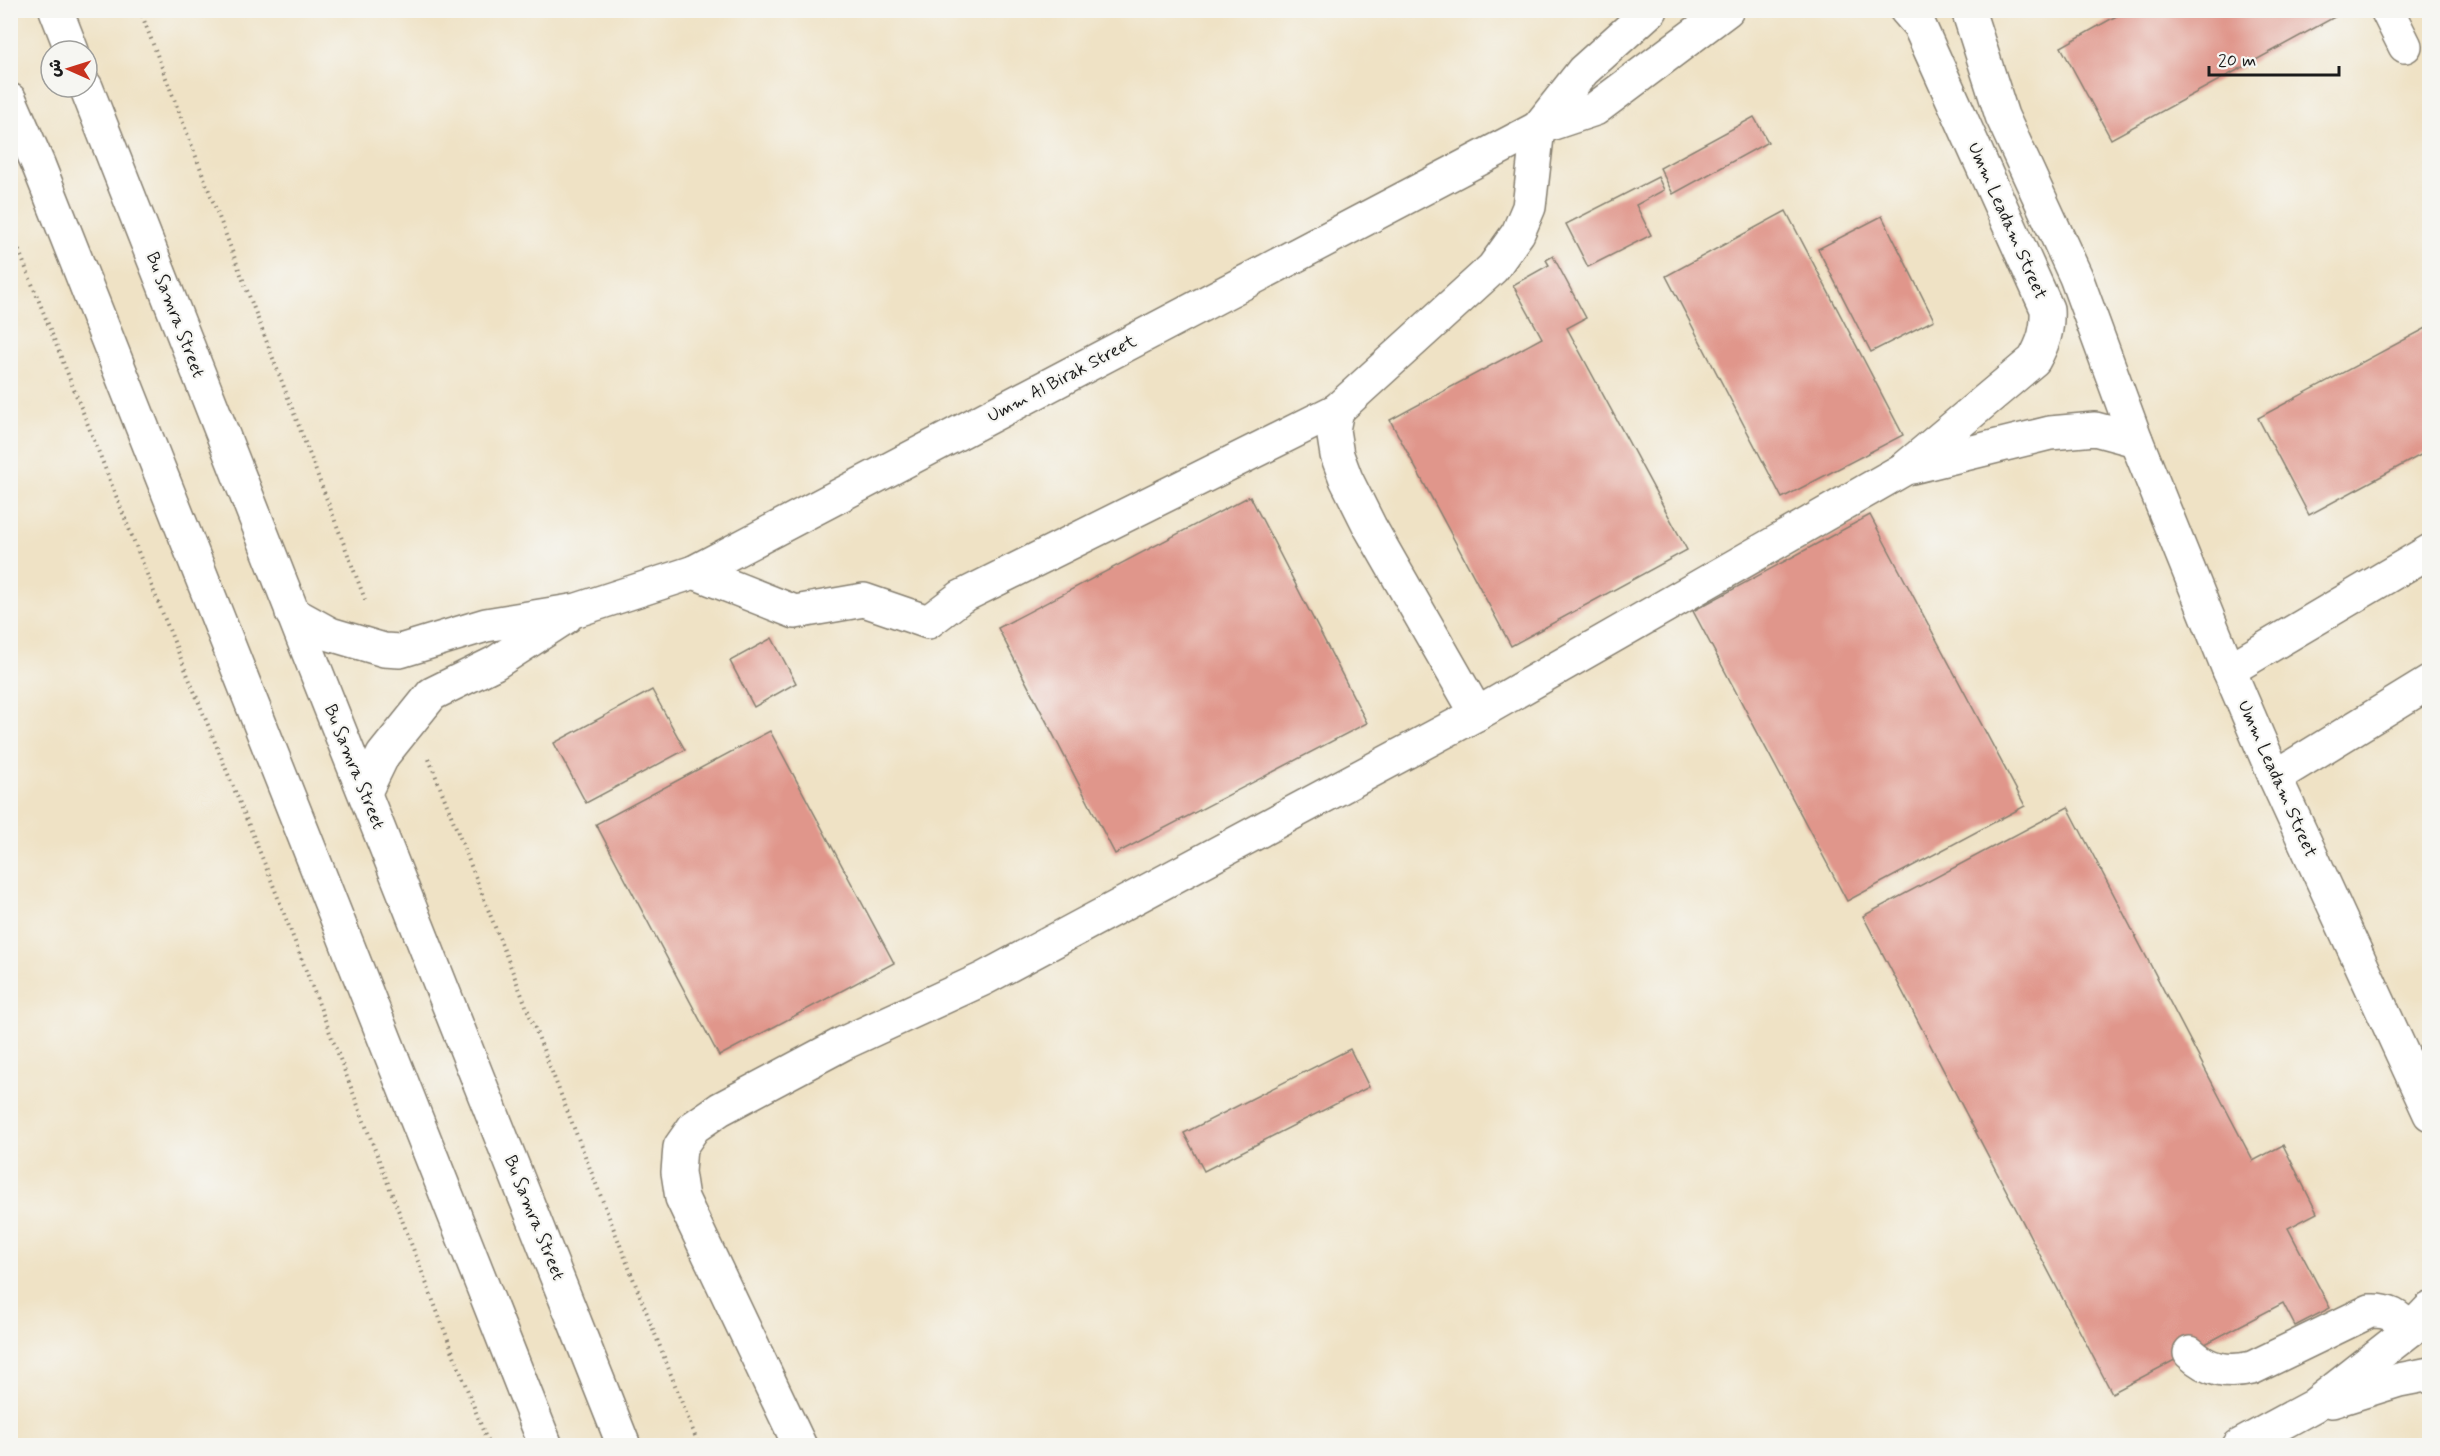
<svg xmlns="http://www.w3.org/2000/svg" width="2440" height="1456" font-family="Mynerve,'Playpen Sans Arabic',sans-serif">
  <style>
    .building { fill: #e0968b }
    .lines { fill: none; stroke-linecap: round; stroke-linejoin: round }
    .minor-casing { stroke: #867f70; stroke-width: 36 }
    .path { stroke: #867f70; stroke-width: 4; stroke-dasharray: 1.5 4.5; stroke-linecap: butt }
    .minor { stroke: #fff; stroke-width: 33 }
    .labels { text-anchor: middle; dominant-baseline: central; stroke-width: 4.5; stroke-linejoin: round; paint-order: stroke }
    .street-label { font-size: 18px; fill: #1c1c1c; stroke: #f6f6f2 }
  </style>
  <rect width="100%" height="100%" fill="#f6f6f2"/>
  <filter id="ink" filterUnits="userSpaceOnUse"><feTurbulence type="fractalNoise" baseFrequency=".0167" numOctaves="2"/><feDisplacementMap in="SourceGraphic" scale="12" xChannelSelector="R" yChannelSelector="G"/><feConvolveMatrix kernelMatrix="1 2 1 2 8 2 1 2 1" color-interpolation-filters="sRGB"/></filter>
  <filter id="wash" filterUnits="userSpaceOnUse"><feTurbulence type="fractalNoise" baseFrequency=".008" numOctaves="4" result="noise"/><feDisplacementMap in="SourceGraphic" scale="24" xChannelSelector="R" yChannelSelector="G"/><feGaussianBlur stdDeviation="1.35" result="paint"/><feColorMatrix in="noise" values="0 0 0 0 0 0 0 0 0 0 0 0 0 0 0 0 0 1.4 0 .05"/><feComposite in="paint" operator="in"/></filter>
  <g filter="url(#wash)">
    <rect width="100%" height="100%" fill="#efe2c5"/>
    <g id="blocks">
      <g class="building">
        <path d="M2127,10h214l1,3 -231,126 -50,-92z"/>
        <path d="M1754,117l14,25 -95,52 -13,-26z"/>
        <path d="M1658,177l6,13 -28,15 15,30 -63,32 -22,-43z"/>
        <path d="M1786,211l117,224 -121,63 -116,-222z"/>
        <path d="M1882,216l52,104 -63,32 -53,-103z"/>
        <path d="M1553,256l33,62 -19,10 120,222 -176,96 -121,-226 152,-82 -29,-53 36,-20 -3,-5z"/>
        <path d="M2430,326v124l-121,65 -51,-97z"/>
        <path d="M1250,496l117,227 -252,131 -117,-226z"/>
        <path d="M1870,515l155,291 -178,95 -154,-290z"/>
        <path d="M772,638l24,45 -42,24 -24,-46z"/>
        <path d="M652,690l33,60 -99,53 -32,-60z"/>
        <path d="M770,731l124,232 -175,93 -123,-232z"/>
        <path d="M2068,807l185,354 30,-16 34,68 -29,15 42,80 -35,18 -12,-23 -171,90 -249,-477z"/>
        <path d="M1350,1049l19,38 -165,84 -20,-38z"/>
      </g>
    </g>
  </g>
  <g filter="url(#ink)">
    <use href="#blocks" fill-opacity="0" stroke="#867f70" stroke-width="1.5"/>
    <g class="lines">
      <defs>
        <g id="minor">
          <path d="M56,10l16,41"/>
          <path d="M1968,10l34,106 74,161 60,163 93,230 46,107 155,337"/>
          <path d="M2387,10l18,36"/>
          <path d="M86,87c177,454 358,906 538,1359"/>
          <path d="M10,100l28,64 508,1282"/>
          <path d="M1538,128l45,-57 68,-61"/>
          <path d="M1912,467l138,-34 45,-4 41,11"/>
          <path d="M694,572l101,40 69,-12 64,22 33,-25 376,-187 156,-142 25,-35 11,-26 9,-79"/>
          <path d="M292,613l38,21 54,16 16,1 86,-26 91,-15 117,-38 844,-444 57,-19 132,-99"/>
          <path d="M2229,670l201,-119"/>
          <path d="M1477,714l427,-245 130,-109c10,-18 14,-31 13,-51l-128,-284 -13,-15"/>
          <path d="M2275,777l155,-95"/>
          <path d="M365,792l18,-37 49,-61 63,-31 71,-46"/>
          <path d="M2190,1353c18,17 37,21 62,15l118,-57c18,-1 29,5 40,19"/>
          <path d="M2332,1401l67,-21 31,-6"/>
          <path d="M800,1446l-118,-248 -4,-26 2,-25 14,-20 26,-18 124,-66 139,-64 494,-265 -107,-187 -24,-48 -9,-24 -4,-25 4,-20"/>
          <path d="M2239,1446l74,-40 97,-76 20,-21"/>
        </g>
      </defs>
      <use href="#minor" class="minor-casing"/>
      <g class="path">
        <path d="M140,10l226,592"/>
        <path d="M10,228l156,394 104,255 219,569"/>
        <path d="M429,759l270,687"/>
      </g>
      <use href="#minor" class="minor"/>
    </g>
  </g>
  <g class="labels">
    <g class="street-label">
      <text transform="translate(2007 221) rotate(66)">Umm Leadam Street</text>
      <text transform="translate(175 315) rotate(69)">Bu Samra Street</text>
      <text transform="translate(1062 379) rotate(-28)">Umm Al Birak Street</text>
      <text transform="translate(354 767) rotate(68)">Bu Samra Street</text>
      <text transform="translate(2277 779) rotate(66)">Umm Leadam Street</text>
      <text transform="translate(534 1218) rotate(68)">Bu Samra Street</text>
    </g>
  </g>
  <rect width="2440" height="1456" fill="none" stroke="#f6f6f2" stroke-width="36"/>
  <g transform="translate(69 69) rotate(273)"><circle r="28" fill="#f6f6f2" stroke="#9f9f9c" stroke-width="1.5"/>
  <path d="M0-4.5L10 22L0 15L-10 22Z" fill="#c8321e"/>
  <text y="-9" font-size="16" font-weight="bold" text-anchor="middle" fill="#1c1c1c">ش</text>
  </g>
  <path d="M2209 66v9h130v-9" fill="none" stroke="#1c1c1c" stroke-width="3"/>
  <text x="2218" y="66" font-size="18" fill="#1c1c1c" stroke="#f6f6f2" stroke-width="4.5" paint-order="stroke">20 m</text>
</svg>
